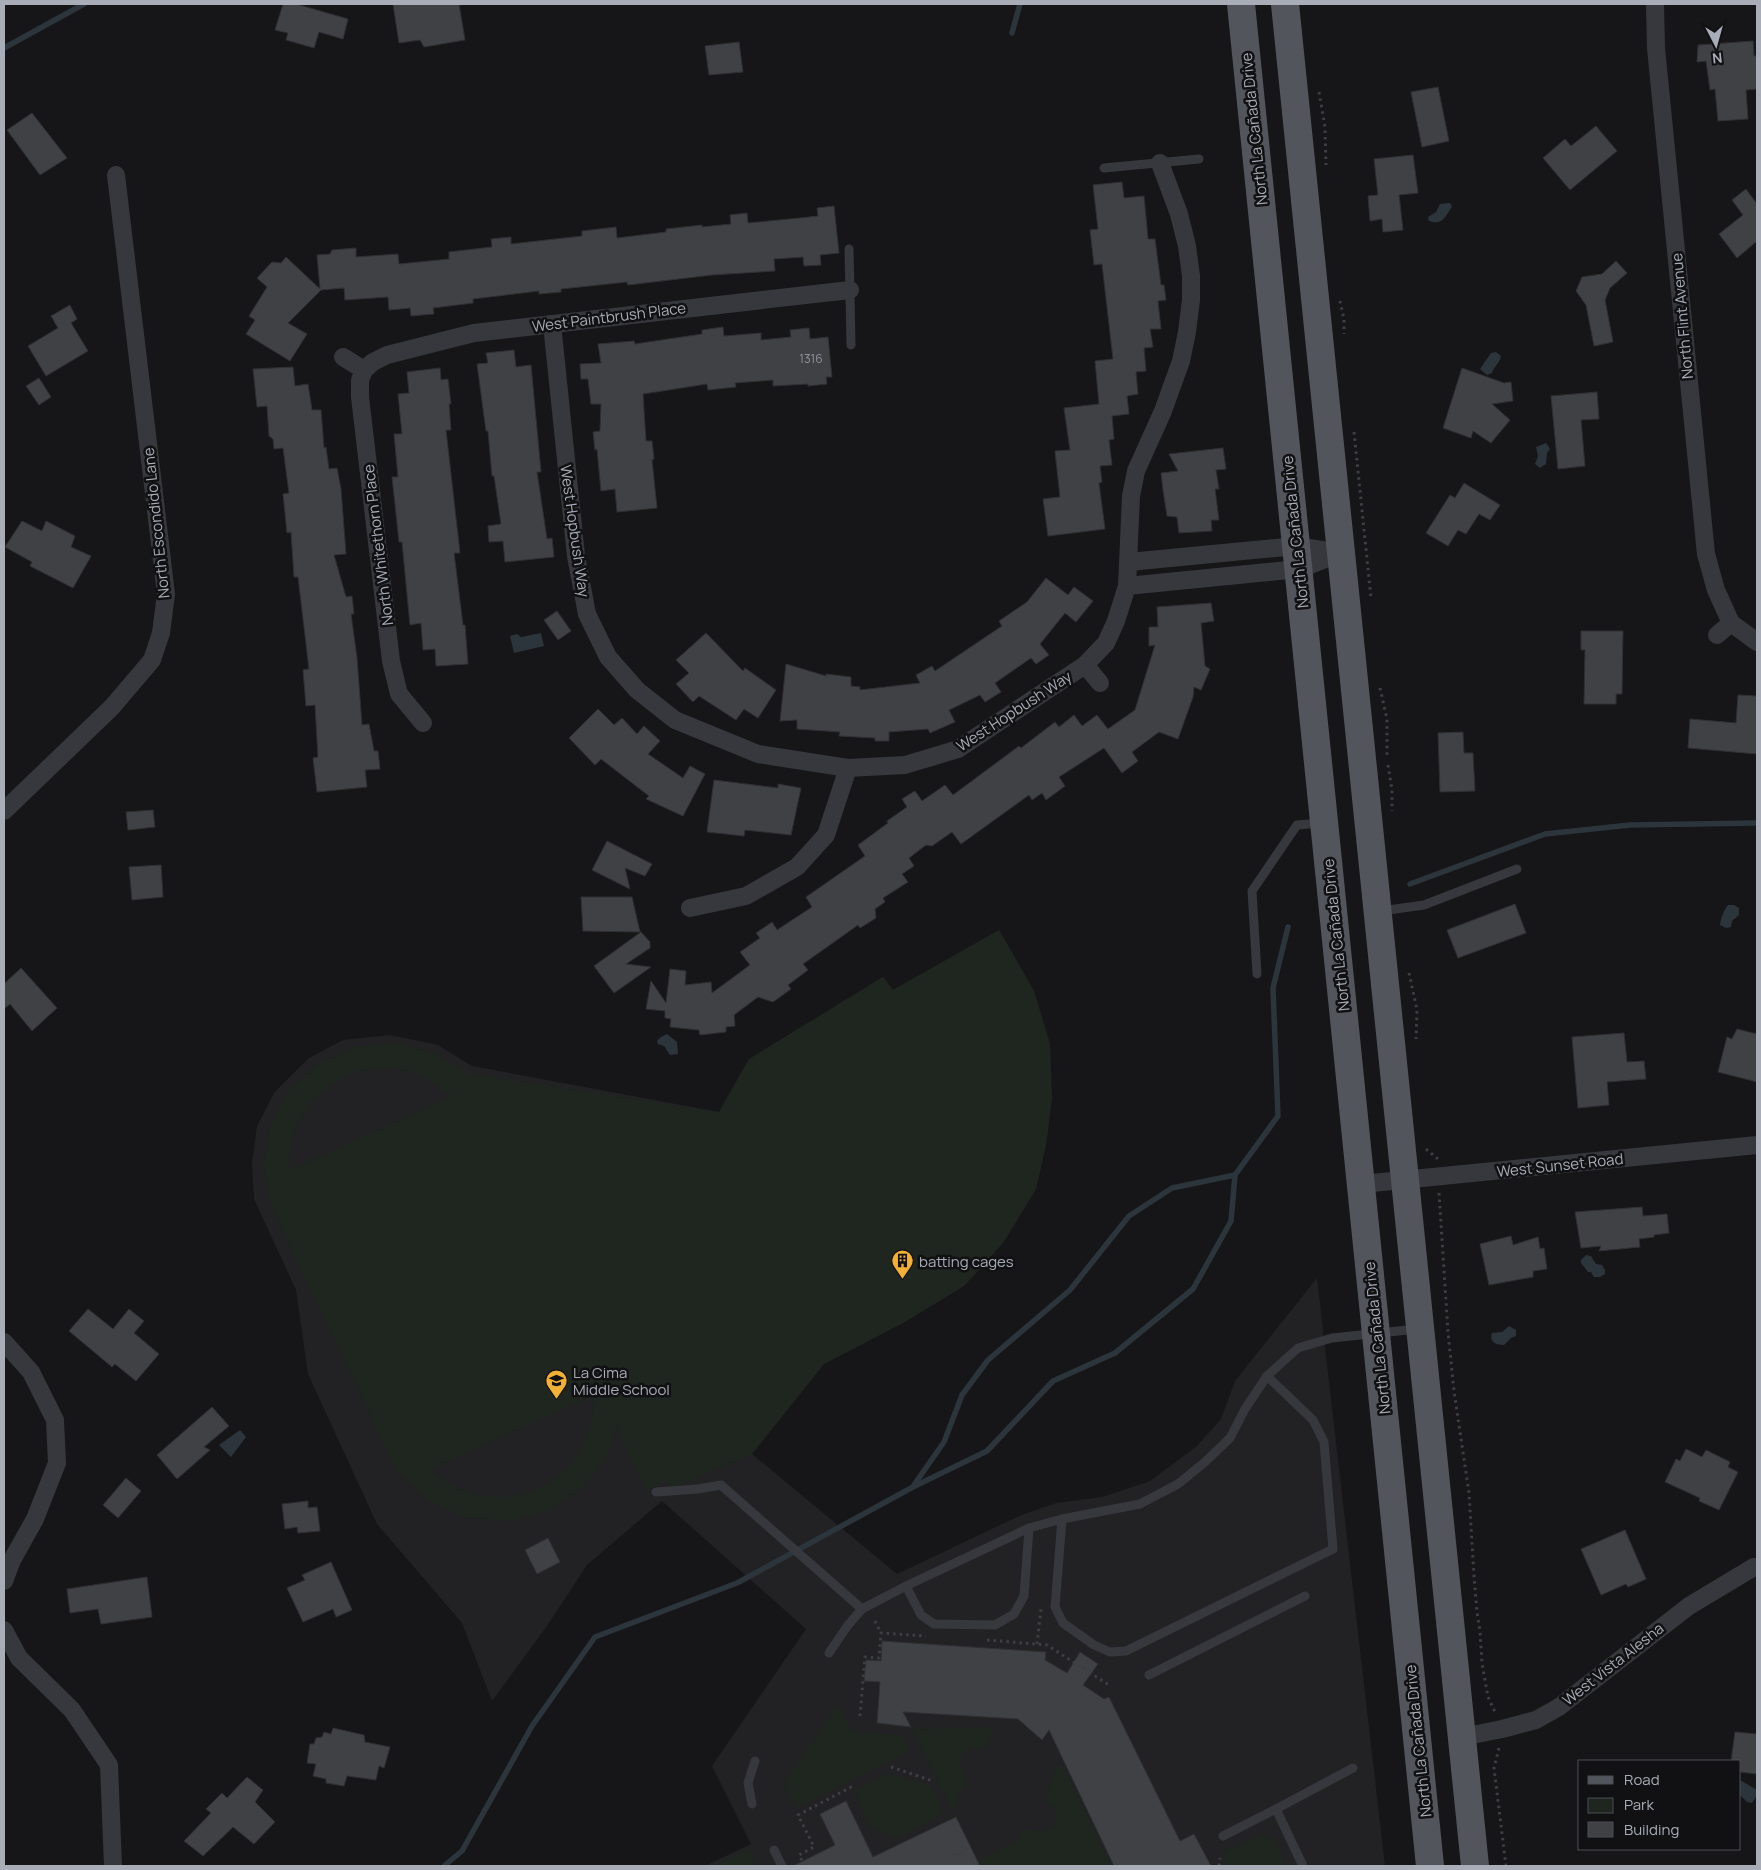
<svg xmlns="http://www.w3.org/2000/svg" width="1761" height="1870" font-family="Manrope,sans-serif">
  <style>
    .built { fill: #222225 }
    .green { fill: #1e261f; fill-rule: evenodd }
    .water { fill: #2c353c }
    .lines { fill: none; stroke-linecap: round; stroke-linejoin: round }
    .stream { stroke: #2c353c; stroke-width: 5.5 }
    .building { fill: #404145; stroke: #303034 }
    .path { stroke: #3d3f44; stroke-width: 3; stroke-dasharray: 2.5 4; stroke-linecap: butt }
    .service { stroke: #37383d; stroke-width: 9 }
    .minor { stroke: #37383d; stroke-width: 18 }
    .primary { stroke: #53555c; stroke-width: 28 }
    .labels { text-anchor: middle; dominant-baseline: central; stroke-width: 5; stroke-linejoin: round; paint-order: stroke }
    .number-label { font-size: 12px; fill: #8e929b }
    .street-label { font-size: 15px; fill: #a8adb8; stroke: #111113 }
    .poi-label { font-size: 15px; fill: #a8adb8; stroke: #111113; text-anchor: start }
  </style>
  <rect width="100%" height="100%" fill="#161618"/>
  <path class="built" d="M999,930l35,61 16,53 2,54 -6,47 -10,44 -33,54 -39,43 -61,37 -79,41 -72,90 145,120 122,-58 37,-13 46,-6 48,-16 46,-34 25,-28 14,-38 82,-103 68,588h-680l46,-22 -39,-78 94,-137 -144,-128 -75,64 -40,61 -55,75 -30,-78 -85,-99 -69,-150 -12,-84 -42,-91 -2,-35 5,-38 17,-33 35,-35 34,-18 47,-5 48,10 34,21 247,46 30,-53 134,-82 10,13z"/>
  <g class="green">
    <path d="M999,930l35,61 16,53 2,54 -6,47 -10,44 -33,54 -39,43 -61,37 -79,41 -72,90 -81,35 -4,-8 -20,10 -30,-63 -8,24 -24,34 -35,25 -41,10 -43,-3 -38,-18 -31,-29 -126,-265 -7,-40 6,-39 19,-36 29,-27 36,-17 40,-4 39,9 35,21 251,39 30,-53 134,-82 10,13zM393,1068l30,8 29,20 -162,74c-2,-8 0,-15 1,-23 7,-36 35,-67 71,-76 10,-2 21,-2 31,-3zM593,1396c3,15 -3,34 -10,48 -7,14 -16,25 -29,35 -35,28 -93,22 -123,-10z"/>
    <path d="M838,1705l14,26 52,5 6,15 -114,57 -13,-24z"/>
    <path d="M993,1727l-3,15 -9,8c-12,-3 -18,1 -22,13l6,11 1,12c-7,5 -9,11 -7,19l-7,4 -40,-80z"/>
    <path d="M1063,1764l49,102h-130l-3,-6 38,-18 4,-10c12,-6 17,4 33,-6l2,-17 -9,-7c-1,-11 4,-19 6,-31z"/>
    <path d="M890,1773l40,12 14,28 -38,21 -12,3 -25,-11 -14,-36z"/>
    <path d="M1263,1834l13,9 10,23h-62l1,-15z"/>
    <path d="M749,1849l8,17h-44z"/>
  </g>
  <g class="water">
    <path d="M1450,203l2,4c-7,9 -9,19 -23,14l-1,-4 8,-5 4,-8z"/>
    <path d="M1496,352l5,4c-1,7 -7,10 -9,17l-5,2 -7,-6 11,-16z"/>
    <path d="M1546,443l4,6 -3,4 -1,11 -6,4 -5,-4 3,-8 -2,-9z"/>
    <path d="M541,633l3,13 -30,7 -4,-17 7,-2 4,3z"/>
    <path d="M1728,905h6l5,3v7l-7,6 -1,6 -5,1 -6,-3c1,-8 3,-13 8,-20z"/>
    <path d="M667,1034l10,8 1,12 -8,1 -6,-9 -6,-2 -1,-3 4,-4z"/>
    <path d="M1586,1255l5,1 5,8 6,1 3,5v4l-5,3h-6l-3,-5h-3l-7,-9v-3z"/>
    <path d="M1509,1326l7,4v6l-5,2 -7,7c-8,0 -15,-3 -12,-12l10,-1z"/>
    <path d="M240,1430l6,7 -15,20 -12,-12z"/>
    <path d="M1740,1780l17,10v5l-5,8 -5,-1 -7,-7z"/>
  </g>
  <g class="lines">
    <g class="stream">
      <path d="M1012,33l8,-29"/>
      <path d="M4,48l80,-44"/>
      <path d="M1410,884l135,-50 85,-9 127,-2"/>
      <path d="M914,1485l30,-43 18,-47 26,-35 82,-70 59,-74 43,-28 63,-13"/>
      <path d="M444,1866l18,-15 70,-125 63,-89 142,-54 176,-96 74,-36 66,-70 62,-28 78,-64 38,-68 4,-46 43,-59 -5,-128 15,-61"/>
    </g>
  </g>
  <g class="building">
    <path d="M283,4h13l52,15 -5,20 -24,-7 -5,16 -28,-8 2,-7 -13,-3z"/>
    <path d="M393,4h66l6,36 -41,7 -4,-7 -21,3z"/>
    <path d="M1753,41l1,15h3v33l-11,1 2,29 -30,2 -3,-32 -5,1 -4,-29 -9,1 1,-17z"/>
    <path d="M739,42l4,30 -34,3 -4,-29z"/>
    <path d="M1438,87l11,54 -27,6 -11,-55z"/>
    <path d="M32,113l35,45 -27,17 -33,-45z"/>
    <path d="M1596,126l21,25 -47,39 -27,-32 22,-19 6,7z"/>
    <path d="M1413,155l5,38 -19,2 4,35 -20,2 -1,-13 -12,2 -2,-25 10,-1 -4,-36z"/>
    <path d="M1122,182l2,16 20,-2 4,43h7l6,46h3l2,15 -8,1 3,28h-11l3,18 -9,1 2,23 -10,1 2,22 -11,2 2,18 -17,2 2,23 -5,1 3,25 -12,1 2,16 -3,1 6,46 -57,7 -5,-37 17,-2 -5,-46 15,-1 -6,-42 35,-4 -4,-43 18,-2 -11,-95 -8,1 -4,-35 8,-1 -5,-44z"/>
    <path d="M1746,189l11,15v37l-20,17 -18,-24 24,-19 -11,-15z"/>
    <path d="M834,206l5,47 -19,2 1,10 -17,1 -1,-9 -29,2 1,12 -63,4 -84,10 -1,-3 -66,7v3l-22,2v-3l-66,8v4l-40,5 1,6 -23,2 -1,-8 -21,2 -1,-13 -43,3 -1,-12 -23,2 -33,33 19,11 -17,27 -44,-27 9,-14 -6,-4 18,-29 -10,-9 15,-16 9,1 5,-6 34,32 -3,-34 13,-1 2,-4 24,-2v9l42,-3 1,10 50,-5v-7l43,-5 -1,-8 20,-2v7l71,-8v-5l34,-4 1,11 49,-6v-3l36,-4v2l29,-3 -1,-9 17,-2 1,10 52,-5 18,-2 -1,-8z"/>
    <path d="M1616,261l11,12 -17,15 -5,12 8,42 -19,4 -8,-41 -10,-14 6,-14 20,-3z"/>
    <path d="M70,305l7,14 -6,4 17,28 -42,25 -18,-30 30,-18 -7,-12z"/>
    <path d="M723,327l1,9 37,-3v7l30,-3 -1,-7 19,-2 1,11 18,-2 4,40h-6l1,7 -19,2v-2l-35,2v-6l-38,3 1,4 -28,3 -1,-6 -64,10 3,47h6l2,18 -2,1 5,48 -40,4 -2,-23 -14,2 -4,-42 -2,1 -2,-18 7,-1 1,-27h-10l-3,-25h-7l-1,-15 21,-1 -3,-19 36,-3 1,3 67,-10v-4z"/>
    <path d="M514,350l2,17 15,-2 10,107h-4l10,67 5,-1 2,19 -49,5 -2,-21 -14,1 -1,-16 13,-2 -7,-48h-2l-4,-45h-2l-9,-67 11,-1 -2,-10z"/>
    <path d="M293,367l2,19 13,-2 4,26h9l3,38 2,-1 3,22 8,-1 4,21 5,65 -12,1 12,42 6,-1 2,18h-3l6,44 5,67 7,-1 5,27h4l2,18 -15,1 2,17 -50,5 -4,-34 5,-1 -3,-52 -9,1 -3,-36 6,-1 -11,-92h-4l-3,-45 -4,1 -4,-39 6,-1 -6,-45 -9,1 -1,-10 -4,-3 -2,-30 -10,1 -4,-38z"/>
    <path d="M440,368l1,12 7,-1 3,25h-2l2,26h-5l14,123h-6l9,72h2l3,39 -32,2 -1,-17 -12,1 -2,-27 -11,2 -8,-83h-3l-7,-65h6l-4,-43h8l-4,-40 11,-1 -2,-21z"/>
    <path d="M1462,368l42,15 7,-1 2,19 -21,3 18,16 -19,23 -18,-12 -2,7 -28,-10z"/>
    <path d="M39,378l12,19 -12,8 -13,-19z"/>
    <path d="M1597,392l2,27 -18,1 4,46 -27,3 -7,-73z"/>
    <path d="M1223,448l3,21 -10,1 3,19h-4l4,31h-8l1,11 -33,2 -2,-16 -10,-1 -4,-26 -2,-17 17,-2 -9,-17z"/>
    <path d="M1464,483l36,22 -10,15 -11,-6 -13,20 -8,-4 -10,16 -22,-13 24,-38 5,3z"/>
    <path d="M22,521l20,10 4,-10 29,15 -4,11 20,9 -18,32 -43,-22 2,-4 -27,-15z"/>
    <path d="M1046,578l22,17 6,-8 19,14 -17,21 -11,-9 -25,31 9,11 -13,9 -5,-6 -36,25 6,9 -16,10 -5,-7 -31,15 6,12 -25,11 -2,-4 -39,3v9h-14v-3l-36,-2 1,-4 -43,-3v-9l-17,1 6,-57 40,12v-2l25,3v9l9,1v3l60,-7 -4,-8 16,-9 3,5 67,-45 -3,-5 28,-19z"/>
    <path d="M1211,603l3,18 -13,2 4,43 5,3 -9,21 -7,-3 -1,10 -15,42 -19,-7 -27,20 6,9 -16,12 -18,-25 -45,29 6,9 -19,14 -4,-7 -10,7 -3,-5 -68,49 -9,-12 -20,14 -6,-1 -17,13 5,8 -12,8 6,8 -25,16 2,4 -10,7 1,9 -16,10 -2,-3 -55,39 5,6 -20,15 3,4 -18,13 -15,-5 -24,18 1,11 -9,1v5l-26,3 -1,-5 -29,-3 1,-8 -6,-1v-7l-19,-2 5,-28 15,22 4,-34 16,2 -1,14 26,-3 1,11 38,-28 -10,-13 20,-14 -4,-5 16,-11 5,8 35,-23 -6,-10 59,-41 -7,-11 30,-22 -1,-2 20,-14 -5,-8 13,-8 7,10 23,-16 8,10 66,-49 2,2 34,-26 4,5 15,-12 8,11 15,-11 11,14 27,-19 20,-65 -6,1v-19h9l-1,-20z"/>
    <path d="M557,611l14,20 -13,9 -14,-20z"/>
    <path d="M1581,631h42l-1,63h-6v10h-32l1,-54h-4z"/>
    <path d="M706,633l37,38 2,-3 31,22 -18,28 -14,-9 -8,11 -37,-24 -6,6 -17,-18 13,-11 -13,-13z"/>
    <path d="M1738,695l19,1v58l-69,-6 2,-29 46,4z"/>
    <path d="M598,709l16,16 8,-7 15,16 7,-8 16,15 -12,13 35,24 7,-12 15,8 -22,42 -37,-17 3,-3 -48,-37 -6,6 -26,-27z"/>
    <path d="M1463,732l1,21h9l2,38 -35,1 -2,-59z"/>
    <path d="M714,780l64,8v-4l23,4 -10,47 -46,-5 -1,6 -37,-4z"/>
    <path d="M153,810l2,17 -27,3 -2,-18z"/>
    <path d="M607,841l45,23 -7,12 -20,-8 5,21 -38,-19z"/>
    <path d="M161,865l2,32 -31,3 -3,-33z"/>
    <path d="M581,897h51l8,35 -57,-1z"/>
    <path d="M1515,904l11,29 -68,25 -11,-28z"/>
    <path d="M641,932l9,10v6l-24,16 25,3 -37,26 -20,-27z"/>
    <path d="M21,968l36,40 -25,23 -22,-27 -6,5v-25z"/>
    <path d="M1737,1029l20,5v48l-39,-10 9,-35 5,2z"/>
    <path d="M1624,1033l3,29 17,-1 2,18 -39,3 2,23 -31,3 -6,-71z"/>
    <path d="M1642,1207l1,9 24,-2 2,19 -15,2v2l-15,2 1,8 -41,4 2,-5 -20,2 -6,-36z"/>
    <path d="M1511,1236l2,9 25,-8 2,12 4,-1 3,21 -14,2v6l-44,8 -9,-41z"/>
    <path d="M88,1309l25,20 16,-20 15,12 -10,12 25,21 -23,27 -21,-17 -3,3 -43,-36z"/>
    <path d="M212,1407l17,19 -25,21 6,3 -33,29 -20,-24z"/>
    <path d="M1686,1449l16,8 4,-7 24,12 -2,5 10,5 -19,38 -20,-9 1,-3 -35,-16 11,-23 4,2z"/>
    <path d="M126,1478l15,13 -23,27 -15,-13z"/>
    <path d="M308,1501v7l9,-1 3,24 -22,2 -1,-6 -12,2 -3,-25z"/>
    <path d="M1625,1530l21,49 -18,8 -2,-3 -25,11 -20,-46z"/>
    <path d="M548,1538l12,24 -23,12 -12,-24z"/>
    <path d="M331,1562l21,48 -16,7 -3,-8 -30,13 -16,-34 18,-8 -3,-5z"/>
    <path d="M147,1577l5,40 -51,7 -3,-15 -28,4 -3,-24z"/>
    <path d="M882,1641l164,11 -1,8 22,13 13,-21 18,12 -15,21 21,14 5,-2 71,144 14,-7 17,32h-97l-65,-136 -7,10 -24,-21 -115,-7 8,15 -34,-4 3,-41 -16,-1 2,-21 15,1z"/>
    <path d="M333,1728l31,7 1,7 25,5 -6,21 -5,-2 -3,14 -29,-4 -3,10 -18,-3v-4l-13,-3 3,-12 -9,-1 3,-19h4l2,-6 6,-1 2,-5 7,2z"/>
    <path d="M1735,1732l22,2v40l-17,-2v-11h-9z"/>
    <path d="M247,1777l16,13 -8,12 20,20 -21,22 -21,-17 -30,29 -19,-15 27,-28 -5,-4 16,-16 5,5z"/>
    <path d="M846,1801l27,56 83,-40 24,49h-187l42,-21 -15,-31z"/>
  </g>
  <g class="lines">
    <g class="path">
      <path d="M1319,92l6,35 1,38"/>
      <path d="M1340,301l4,18v15"/>
      <path d="M1354,432l17,166"/>
      <path d="M1380,688l7,31v37"/>
      <path d="M1388,765l4,25v21"/>
      <path d="M1409,973l8,37 -1,29"/>
      <path d="M1426,1149l12,10"/>
      <path d="M1439,1193l9,139 6,59 15,102 5,83 3,36 3,19 2,32 6,34 7,15"/>
      <path d="M875,1621l6,12"/>
      <path d="M987,1640l60,5 62,40"/>
      <path d="M1037,1644l4,-35"/>
      <path d="M1083,1668l6,-10"/>
      <path d="M860,1716l5,-59 14,1 2,-25 45,3"/>
      <path d="M1499,1748l-5,20 12,98"/>
      <path d="M891,1767l42,14"/>
      <path d="M954,1856l13,-7"/>
      <path d="M805,1866l-6,-11 15,-8 -16,-32 57,-30"/>
      <path d="M1219,1866l1,-8"/>
    </g>
    <g class="service">
      <path d="M1104,168l95,-9"/>
      <path d="M849,249l2,96"/>
      <path d="M1381,911l43,-6 93,-36"/>
      <path d="M1257,974l-5,-83 45,-66 25,-2"/>
      <path d="M656,1492l42,-3 23,-4 141,124"/>
      <path d="M1062,1519l-7,88 8,16 31,22 16,7 16,-1 207,-102 -9,-107 -11,-22 -46,-44"/>
      <path d="M906,1586l15,29 13,9 61,1 19,-11 10,-18 5,-68"/>
      <path d="M829,1653l19,-28 14,-16 44,-23 123,-58 33,-9 78,-15 38,-20 27,-22 25,-24 15,-29 22,-33 31,-28 34,-10 85,-9"/>
      <path d="M1149,1675l156,-79"/>
      <path d="M752,1804l-4,-21 7,-22"/>
      <path d="M1223,1836l53,-27"/>
      <path d="M774,1850l8,16"/>
      <path d="M1303,1866l-27,-57 77,-41"/>
    </g>
    <g class="minor">
      <path d="M1655,4l1,44 50,506 10,36 15,33 26,19"/>
      <path d="M552,324l24,232 11,58 21,43 29,33 38,30 83,34 90,14 57,-3 53,-16 127,-84 21,-22 10,-22 11,-35 4,-90 5,-25 27,-60 18,-50 6,-29 4,-32v-24l-4,-30 -8,-32 -19,-51"/>
      <path d="M343,357l21,13"/>
      <path d="M1129,562l167,-16 45,7"/>
      <path d="M1127,586l172,-17 42,-16"/>
      <path d="M1717,635l14,-12"/>
      <path d="M1085,665l15,18"/>
      <path d="M423,723l-24,-29 -8,-33 -31,-264v-17l4,-10 9,-8 14,-7 87,-22 376,-43"/>
      <path d="M4,811l108,-104 40,-47 9,-27 5,-39 -50,-419"/>
      <path d="M690,908l56,-12 51,-29 29,-32 22,-67"/>
      <path d="M1362,1184l395,-39"/>
      <path d="M4,1342l27,30 24,48 2,43 -22,56 -23,41 -8,21"/>
      <path d="M4,1630l15,28 53,52 37,55 4,101"/>
      <path d="M1462,1737l40,-8 34,-9 23,-13 130,-101 65,-39"/>
    </g>
    <g class="primary">
      <path d="M1241,4l189,1862"/>
      <path d="M1285,4l190,1862"/>
    </g>
  </g>
  <defs>
    <symbol id="building-pin" viewBox="-11 -11 22 30"><path d="M0 17L-7.5 6A9.5 9.5 0 1 1 7.5 6Z" fill="#f2b134" stroke="#111113"/><path d="M-4-6H4V6H1V3H-1V6H-4ZM-2.5-4.3h1.7v1.8h-1.7ZM.8-4.3h1.7v1.8H.8ZM-2.5-1h1.7V.8h-1.7ZM.8-1h1.7V.8H.8Z" fill="#111"/></symbol>
    <symbol id="school-pin" viewBox="-11 -11 22 30"><path d="M0 17L-7.5 6A9.5 9.5 0 1 1 7.5 6Z" fill="#f2b134" stroke="#111113"/><path d="M0-5L7-2L0 1L-7-2ZM-4 1L0 2.5L4 1V4Q0 6-4 4Z" fill="#111"/></symbol>
  </defs>
  <g fill-rule="evenodd">
    <use href="#building-pin" x="890" y="1248" width="25" height="34"/>
    <use href="#school-pin" x="544" y="1368" width="25" height="34"/>
  </g>
  <g class="labels">
    <g class="number-label">
      <text x="811" y="358">1316</text>
    </g>
    <g class="street-label">
      <text transform="translate(1254 129) rotate(-96)">North La Cañada Drive</text>
      <text transform="translate(1682 316) rotate(-95)">North Flint Avenue</text>
      <text transform="translate(609 317) rotate(-7)">West Paintbrush Place</text>
      <text transform="translate(156 523) rotate(-96)">North Escondido Lane</text>
      <text transform="translate(575 531) rotate(82)">West Hopbush Way</text>
      <text transform="translate(1295 532) rotate(-96)">North La Cañada Drive</text>
      <text transform="translate(378 545) rotate(-97)">North Whitethorn Place</text>
      <text transform="translate(1014 711) rotate(-33)">West Hopbush Way</text>
      <text transform="translate(1336 935) rotate(-96)">North La Cañada Drive</text>
      <text transform="translate(1560 1165) rotate(-6)">West Sunset Road</text>
      <text transform="translate(1377 1338) rotate(-96)">North La Cañada Drive</text>
      <text transform="translate(1613 1664) rotate(-38)">West Vista Alesha</text>
      <text transform="translate(1418 1741) rotate(-96)">North La Cañada Drive</text>
    </g>
    <g class="poi-label">
      <text x="919" y="1261">batting cages</text>
      <text x="573" y="1372">La Cima<tspan x="573" dy="17">Middle School</tspan></text>
    </g>
  </g>
  <rect width="1761" height="1870" fill="none" stroke="#a8adb8" stroke-width="10"/>
  <rect x="1578" y="1760" width="162" height="90" fill="#111113" stroke="#4d4f55"/>
  <rect x="1588" y="1776" width="25" height="8" fill="#53555c" stroke="#4d4f55"/>
  <text x="1624" y="1785" font-size="15" fill="#a8adb8">Road</text>
  <rect x="1588" y="1798" width="25" height="15" fill="#1e261f" stroke="#4d4f55"/>
  <text x="1624" y="1810" font-size="15" fill="#a8adb8">Park</text>
  <rect x="1588" y="1822" width="25" height="15" fill="#404145" stroke="#4d4f55"/>
  <text x="1624" y="1835" font-size="15" fill="#a8adb8">Building</text>
  <g transform="translate(1716 45) rotate(174)" stroke="#111113" stroke-width="4" paint-order="stroke">
  <path d="M0-4L9 19L0 12L-9 19Z" fill="#a8adb8"/>
  <text y="-8" font-size="14" font-weight="bold" text-anchor="middle" fill="#a8adb8">N</text>
  </g>
</svg>
